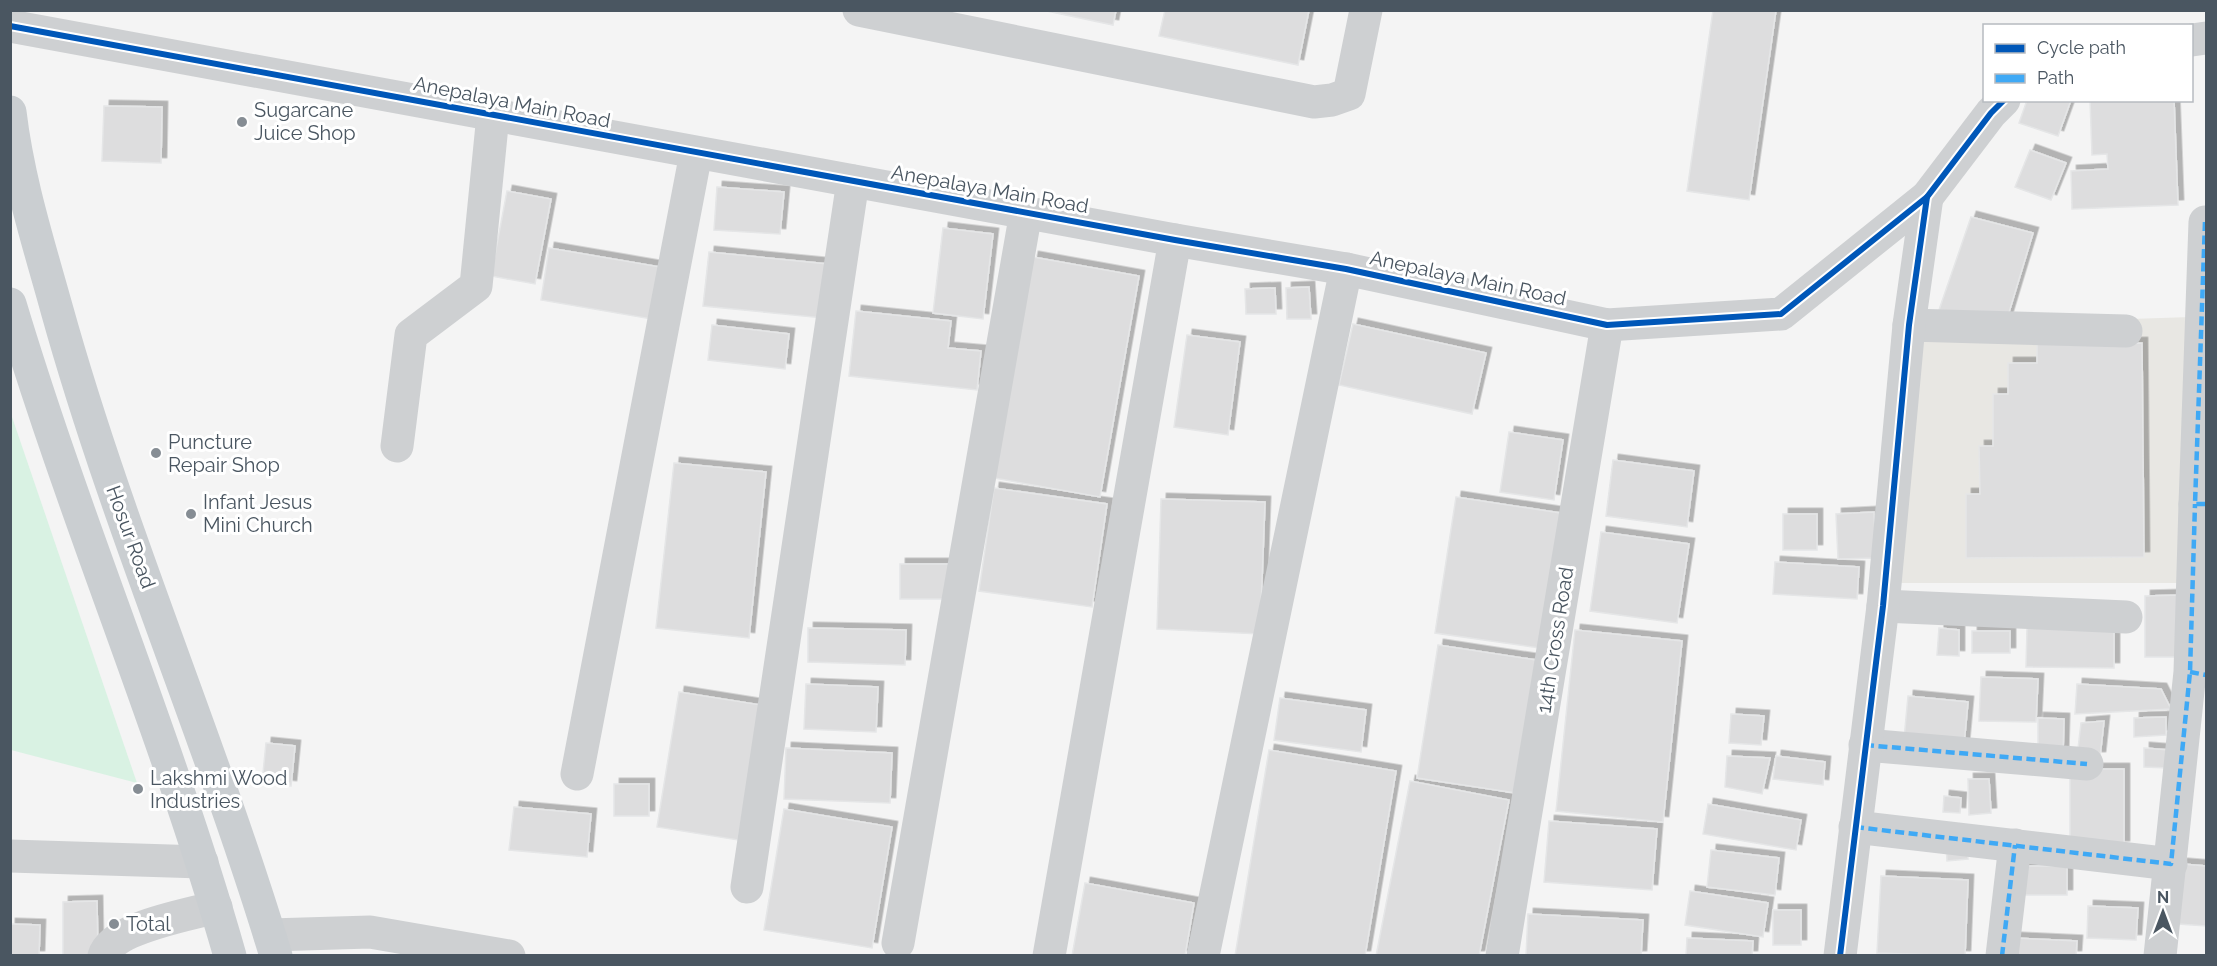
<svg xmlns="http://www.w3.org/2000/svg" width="2217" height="966" font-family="Raleway,sans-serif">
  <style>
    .commercial { fill: #e8e7e3 }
    .green { fill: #d9f2e3 }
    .building { fill: #ddddde; stroke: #e5e6e7; stroke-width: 1.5; filter: url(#shadow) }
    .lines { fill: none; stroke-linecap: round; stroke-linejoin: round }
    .minor { stroke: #ced0d2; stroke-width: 33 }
    .major { stroke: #caced1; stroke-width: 33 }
    .quiet { stroke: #3fa9f5; stroke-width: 4.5; stroke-dasharray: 9 4.5; stroke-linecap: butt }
    .cycleway-casing { stroke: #fff; stroke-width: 10 }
    .cycleway { stroke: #0057b8; stroke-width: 6 }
    .poi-dot { fill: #868d94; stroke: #fff; stroke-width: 2 }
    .labels { text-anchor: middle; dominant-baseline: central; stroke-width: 6; stroke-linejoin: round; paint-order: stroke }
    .street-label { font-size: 20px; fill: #4a5661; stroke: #fff }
    .poi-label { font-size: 20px; fill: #4a5661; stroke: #fff; text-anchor: start }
  </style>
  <defs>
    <filter id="shadow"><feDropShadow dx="5.5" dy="-5.5" stdDeviation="0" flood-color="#0004"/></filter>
  </defs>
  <rect width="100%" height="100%" fill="#f4f4f4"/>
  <path class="commercial" d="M2191,317l-7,266h-291l29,-257z"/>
  <path class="green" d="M11,414l126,369 -126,-33z"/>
  <g class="building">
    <path d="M1042,10h74l-3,15z"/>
    <path d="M1165,10h144l-11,55 -139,-29z"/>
    <path d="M1713,10h63l-27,190 -62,-9z"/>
    <path d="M2027,100h44l-13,36 -39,-13z"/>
    <path d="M2090,100h84l4,105 -106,4 -1,-38 37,-2 -1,-15 -15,1z"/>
    <path d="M104,106l58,1 -1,56 -59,-2z"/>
    <path d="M2030,150l36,13 -15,37 -36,-13z"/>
    <path d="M717,187l67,5 -4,42 -66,-4z"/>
    <path d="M507,191l44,8 -16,85 -44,-8z"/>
    <path d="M1971,217l62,16 -26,86 -68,-9z"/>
    <path d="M943,228l50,6 -10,85 -50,-6z"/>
    <path d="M549,248l123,21 -9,52 -122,-21z"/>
    <path d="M709,252l119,12 -5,54 -120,-12z"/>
    <path d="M1033,257l106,19 -39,221 -106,-19z"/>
    <path d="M1309,287l2,32h-24l-1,-31z"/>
    <path d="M1275,288l1,26h-30l-1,-25z"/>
    <path d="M856,311l95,10 -3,27 33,3 -4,39 -128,-14z"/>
    <path d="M1353,324l133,29 -14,61 -133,-29z"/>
    <path d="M712,325l77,9 -4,35 -77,-9z"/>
    <path d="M1187,335l53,7 -12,93 -54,-8z"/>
    <path d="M2142,343l2,214 -178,1v-64h14l-1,-48h14v-52h15v-31h29v-19z"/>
    <path d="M1509,432l54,8 -9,60 -54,-8z"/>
    <path d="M1613,460l81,11 -7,56 -81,-11z"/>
    <path d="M674,463l92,9 -17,166 -93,-10z"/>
    <path d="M994,488l113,16 -15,103 -113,-16z"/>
    <path d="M1456,497l111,17 -21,135 -111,-16z"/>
    <path d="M1161,499l104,3 -5,132 -103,-5z"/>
    <path d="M1874,512l2,46 -38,1 -2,-45z"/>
    <rect x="1783" y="514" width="34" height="36"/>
    <path d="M1601,532l88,12 -12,79 -87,-12z"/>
    <path d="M1775,562l84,5 -2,32 -84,-5z"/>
    <rect x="900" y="564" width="49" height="35"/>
    <path d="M2183,595l1,62h-39v-61z"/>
    <path d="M808,628l98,2 -1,35 -97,-3z"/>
    <path d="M1939,628l20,2v26l-22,-1z"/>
    <path d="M2027,628h87v40l-88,-1z"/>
    <path d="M1575,630l107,11 -19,181 -107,-11z"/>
    <rect x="1972" y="631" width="38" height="22"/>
    <path d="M1438,645l98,15 -20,133 -99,-15z"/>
    <path d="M1981,677l57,2 -2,43 -57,-1z"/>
    <path d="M806,684l72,3 -2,45 -72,-3z"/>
    <path d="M2077,684l84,5 10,20 -96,5z"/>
    <path d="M679,692l82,13 -23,135 -81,-13z"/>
    <path d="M1908,696l60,6 -4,43 -60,-6z"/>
    <path d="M1280,698l86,12 -5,42 -87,-12z"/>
    <path d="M1731,714l33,2 -3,29 -32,-2z"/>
    <path d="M2166,717v18l-32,2v-19z"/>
    <path d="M2038,718l26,1 -1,35 -25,-1z"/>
    <path d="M2104,721l-4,36h-23l4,-34z"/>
    <path d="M266,743l29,3 -4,40 -29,-3z"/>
    <path d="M786,748l106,5 -2,50 -106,-4z"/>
    <path d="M2144,748l25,2 -1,18 -24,-1z"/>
    <path d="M1269,750l127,21 -31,185h-130z"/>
    <path d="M1727,756l43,2 -8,36 -37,-7z"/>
    <path d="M1776,756l49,6 -2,23 -50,-6z"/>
    <rect x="2070" y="769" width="54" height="77"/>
    <path d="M1968,779h21l2,34 -22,2z"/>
    <path d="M1410,781l99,19 -30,156h-103z"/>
    <rect x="614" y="784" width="35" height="32"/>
    <path d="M1944,796l17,2 -1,15 -17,-1z"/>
    <path d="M1708,804l93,16 -5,30 -93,-16z"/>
    <path d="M514,807l77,7 -4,43 -78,-7z"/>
    <path d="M784,809l108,18 -20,121 -108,-18z"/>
    <path d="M1549,821l108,8 -5,61 -108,-8z"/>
    <path d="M1967,844l1,15 -21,2 -1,-16z"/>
    <path d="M1711,850l68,8 -4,37 -68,-8z"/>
    <path d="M2182,864l24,2v60l-28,-2z"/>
    <rect x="2018" y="866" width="49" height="29"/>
    <path d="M1881,876l87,4 -3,76 -88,-3z"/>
    <path d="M1085,883l109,20 -9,53h-113z"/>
    <path d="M1690,891l78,12 -5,34 -78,-12z"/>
    <path d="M97,901l1,55h-35v-54z"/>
    <path d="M2088,906l50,2 -2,32 -49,-2z"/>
    <rect x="1773" y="910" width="28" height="35"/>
    <path d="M1528,914l115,6 -2,36h-115z"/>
    <path d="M10,924l30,1 -1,31h-29z"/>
    <path d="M1687,938l66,3 -1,15h-66z"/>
    <path d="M2015,938l62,3 -1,15h-62z"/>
  </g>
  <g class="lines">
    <g class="minor">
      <path d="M859,10l455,92 18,-2 17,-6 17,-84"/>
      <path d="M10,26l1165,214 171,29 261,56 174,-11 146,-117 64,-84 13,-13"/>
      <path d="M2192,40l14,-2"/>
      <path d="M2205,222l-10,282h11"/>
      <path d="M1909,325l217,6"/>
      <path d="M397,446l14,-111 65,-49 17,-171"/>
      <path d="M1883,606l243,11"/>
      <path d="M1865,745l222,19"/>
      <path d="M577,774l119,-621"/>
      <path d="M1855,827l316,37"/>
      <path d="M10,856l192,6"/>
      <path d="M747,887l106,-706"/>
      <path d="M270,935l100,-3 139,24"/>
      <path d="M898,943l128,-731"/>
      <path d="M104,956c8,-29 85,-41 112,-49"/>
      <path d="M1049,956l126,-716"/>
      <path d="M1203,956l143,-687"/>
      <path d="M1502,956l105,-631"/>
      <path d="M1840,956l43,-350 26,-281 18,-128"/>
      <path d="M2002,956l13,-111"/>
      <path d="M2160,956l30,-284 5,-168"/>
    </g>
    <g class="major">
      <path d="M10,112c8,68 29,133 47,198 61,219 153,428 219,646"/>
      <path d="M10,304c66,220 157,431 220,652"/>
    </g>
    <g class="quiet">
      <path d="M2205,222l-10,282h11"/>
      <path d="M2190,672l16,3"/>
      <path d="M1865,745l222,19"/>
      <path d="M1855,827l316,37 19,-192 5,-168"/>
      <path d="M2002,956l13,-111"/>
    </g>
    <defs>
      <g id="cycleway">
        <path d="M10,26l1165,214 171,29 261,56 174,-11 146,-117 64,-84 13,-13"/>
        <path d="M1840,956l43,-350 26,-281 18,-128"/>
      </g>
    </defs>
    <use href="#cycleway" class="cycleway-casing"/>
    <use href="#cycleway" class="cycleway"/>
  </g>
  <g class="poi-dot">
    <circle cx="242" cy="122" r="6"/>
    <circle cx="156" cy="453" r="6"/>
    <circle cx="191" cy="514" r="6"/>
    <circle cx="138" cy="789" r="6"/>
    <circle cx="114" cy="924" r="6"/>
  </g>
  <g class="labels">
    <g class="street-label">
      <text transform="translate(512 102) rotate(11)">Anepalaya Main Road</text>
      <text transform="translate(990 189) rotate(10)">Anepalaya Main Road</text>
      <text transform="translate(1468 278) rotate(12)">Anepalaya Main Road</text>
      <text transform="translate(131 537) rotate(70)">Hosur Road</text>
      <text transform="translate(1555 640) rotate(-81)">14th Cross Road</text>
    </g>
    <g class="poi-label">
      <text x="254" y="110">Sugarcane<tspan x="254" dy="23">Juice Shop</tspan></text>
      <text x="168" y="442">Puncture<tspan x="168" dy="23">Repair Shop</tspan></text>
      <text x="203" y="502">Infant Jesus<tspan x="203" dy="23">Mini Church</tspan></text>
      <text x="150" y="778">Lakshmi Wood<tspan x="150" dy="23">Industries</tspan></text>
      <text x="126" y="924">Total</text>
    </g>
  </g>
  <rect width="2217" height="966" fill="none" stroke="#4a5661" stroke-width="24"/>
  <rect x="1983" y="24" width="210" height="78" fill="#ffffff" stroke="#b7bbc0" stroke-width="1.5"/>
  <rect x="1995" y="44" width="30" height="9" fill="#0057b8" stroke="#b7bbc0" stroke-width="1.5"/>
  <text x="2037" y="54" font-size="18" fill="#4a5661">Cycle path</text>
  <rect x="1995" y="74" width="30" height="9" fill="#3fa9f5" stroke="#b7bbc0" stroke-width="1.5"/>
  <text x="2037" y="84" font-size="18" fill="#4a5661">Path</text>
  <g transform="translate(2163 912)" stroke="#ffffff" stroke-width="4.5" paint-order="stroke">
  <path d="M0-4.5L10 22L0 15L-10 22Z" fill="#4a5661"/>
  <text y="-9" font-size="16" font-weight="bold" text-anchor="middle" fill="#4a5661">N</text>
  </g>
</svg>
